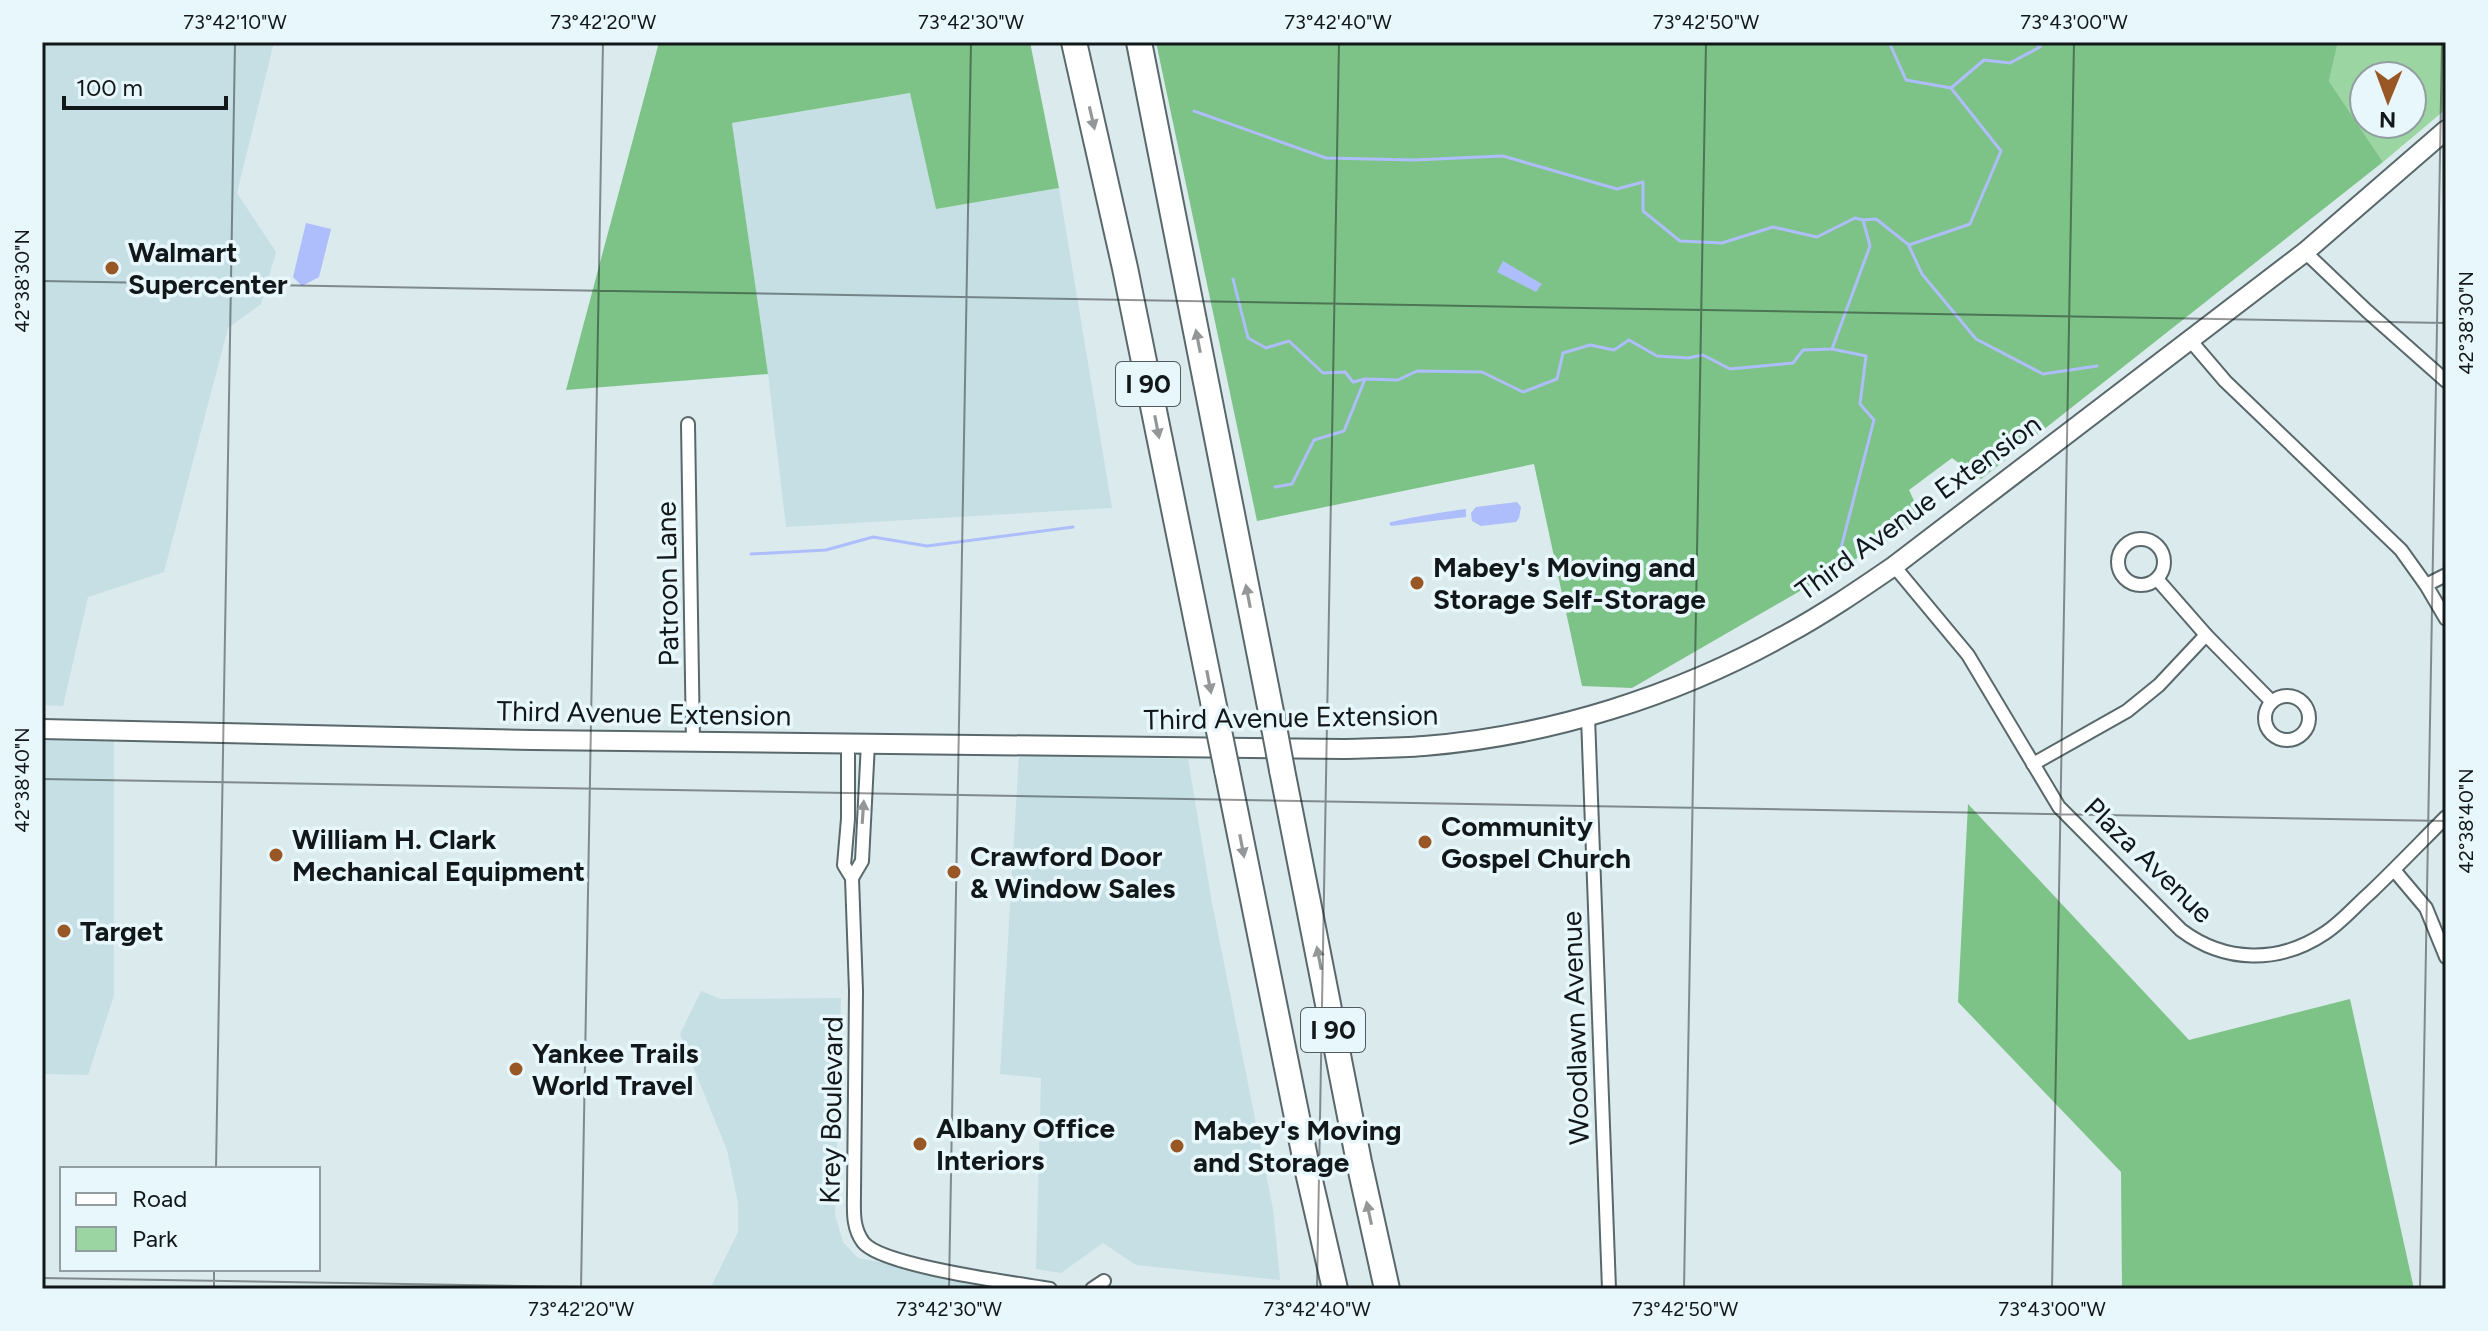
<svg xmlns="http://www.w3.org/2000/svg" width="2488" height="1331" font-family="Figtree,sans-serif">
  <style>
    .built { fill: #c6dfe4 }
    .green { fill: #9bd5a2; fill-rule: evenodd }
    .forest { fill: #7dc387 }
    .water { fill: #aebdfb }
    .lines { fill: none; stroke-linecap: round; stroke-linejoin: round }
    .stream { stroke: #aebdfb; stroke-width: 3 }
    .street-casing { stroke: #59686b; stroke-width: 16 }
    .secondary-casing { stroke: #59686b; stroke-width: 22 }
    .highway-casing { stroke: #59686b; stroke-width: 28 }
    .street { stroke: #fff; stroke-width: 12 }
    .secondary { stroke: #fff; stroke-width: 18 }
    .highway { stroke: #fff; stroke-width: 24 }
    .highway-bridge-casing { stroke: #59686b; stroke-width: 28; stroke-linecap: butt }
    .highway-bridge { stroke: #fff; stroke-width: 24 }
    .oneway { fill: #949798 }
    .ticks { fill: none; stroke: #121719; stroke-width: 2; stroke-opacity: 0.45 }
    .poi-dot { fill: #9a5726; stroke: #e7f7fb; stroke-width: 3 }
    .labels { text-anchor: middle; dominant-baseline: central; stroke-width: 7; stroke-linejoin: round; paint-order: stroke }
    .shield { fill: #e7f7fb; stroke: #525a5d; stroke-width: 2 }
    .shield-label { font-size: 26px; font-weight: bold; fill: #121719 }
    .poi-label { font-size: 28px; font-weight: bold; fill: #121719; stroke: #e7f7fb; text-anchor: start }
    .street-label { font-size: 28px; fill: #121719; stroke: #e7f7fb }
    .neatline { fill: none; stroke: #121719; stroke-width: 3 }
    .ticks-label { font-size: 20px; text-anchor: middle; fill: #121719 }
  </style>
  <rect width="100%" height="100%" fill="#daeaed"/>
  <g class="built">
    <path d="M42,42h232l-37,151 39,59 -15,52 -33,24 -64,244 -76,25 -25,109 -21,-1z"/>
    <path d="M911,93l25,116 123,-21 53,320 -326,19 -18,-153 -36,-251z"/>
    <path d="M42,739l72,1v255l-26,80 -46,-1z"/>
    <path d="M1019,755l169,4 24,144 61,306 7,71 -144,-15 -33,-22 -42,30 -25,-4 5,-191 -41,-4z"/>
    <path d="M701,991l20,8 120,-1 -6,217 8,27 15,16 156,31h-304l28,-57v-29l-11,-53 -47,-116z"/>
  </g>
  <path class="green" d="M2338,42h108v67l-63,53 -54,-81zM2364,76h48v48h-48z"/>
  <g class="forest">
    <path d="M659,42h371l29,146 -123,21 -26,-116 -178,30 36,251 -202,16z"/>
    <path d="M1156,42h1182l-9,39 54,81 -402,317 -29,-21 -43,32 14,30 -291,168 -50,-2 -48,-222 -277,57z"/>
    <path d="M1968,804l221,236 161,-41 64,290h-292l-1,-117 -163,-170z"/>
  </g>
  <g class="water">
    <path d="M306,223l25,6 -12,48 -17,9 -9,-9z"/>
    <path d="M1503,261l39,23 -6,8 -39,-20z"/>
    <path d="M1517,502l4,5 -2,11 -3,4 -35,4 -9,-5 -1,-8 5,-6z"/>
    <path d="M1466,509v8l-75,9 -2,-3c4,-3 67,-13 77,-14z"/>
  </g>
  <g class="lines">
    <g class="stream">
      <path d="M1889,42l17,38 45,8"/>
      <path d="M1194,111l132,47 88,2 89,-4 114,33 26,-7v29l37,30 42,2 51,-16 44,10 38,-19 8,2"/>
      <path d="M1909,246l13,28 54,65 67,35 54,-8"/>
      <path d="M1233,279l15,59 18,10 23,-7 34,32 22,-1 8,10 12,-3"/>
      <path d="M1832,349l34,7 -6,48 14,16 -33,128"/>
      <path d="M1275,487l17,-3 22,-44 30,-9 21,-52 33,1 19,-9 65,1 41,20 34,-13 6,-26 27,-8 24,5 15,-10 28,16 31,2 15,-3 27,14 63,-6 10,-13 29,-1 38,-103 -7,-26 13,-1 33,26 61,-21 31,-73 -50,-63 33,-28 26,3 30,-16 -6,-5"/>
      <path d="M751,554l75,-4 47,-13 54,9 146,-19"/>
    </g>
    <defs>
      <g id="street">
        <path d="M2305,252l62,59 79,70"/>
        <path d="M2190,340l35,41 176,169 25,35 20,34"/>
        <path d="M688,424l5,318"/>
        <circle cx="2141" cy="562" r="23"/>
        <path d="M1894,566l74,89 91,152 122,123c44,33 98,34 144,3 17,-11 31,-28 46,-41 26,-25 50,-50 75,-75"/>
        <path d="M2157,579l49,56 66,67"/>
        <path d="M2426,585l20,-10"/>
        <circle cx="2287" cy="718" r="22"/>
        <path d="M1588,717l21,572"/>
        <path d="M848,742v77l-4,46 8,13 4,113 -2,202c0,17 -2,34 9,49 18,24 152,41 187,47"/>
        <path d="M2033,764l94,-53 32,-26 47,-50"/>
        <path d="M2394,870l32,38 20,49"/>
        <path d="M852,878l10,-17 6,-118"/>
        <path d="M1092,1289l12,-8"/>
      </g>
      <path id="secondary" d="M42,729l490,11 813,9c26,-1 53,-1 79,-3 125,-10 253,-50 363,-112 37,-20 72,-44 107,-68l411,-314 141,-122"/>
      <g id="highway">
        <path d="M1074,42l51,226 93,458"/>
        <path d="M1139,42l135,685"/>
        <path d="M1227,770l81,402 27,117"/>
        <path d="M1282,770l77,392 28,127"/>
      </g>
    </defs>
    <use href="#street" class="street-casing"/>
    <use href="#secondary" class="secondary-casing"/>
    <use href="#highway" class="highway-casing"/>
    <use href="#street" class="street"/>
    <use href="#secondary" class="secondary"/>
    <use href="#highway" class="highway"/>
    <defs>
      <g id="highway-bridge">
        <path d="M1218,726l9,44"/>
        <path d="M1274,727l8,43"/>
      </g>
    </defs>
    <use href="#highway-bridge" class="highway-bridge-casing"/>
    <use href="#highway-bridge" class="highway-bridge"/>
  </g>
  <defs><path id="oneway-solid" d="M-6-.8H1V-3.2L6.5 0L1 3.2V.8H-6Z" transform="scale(2)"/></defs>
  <g class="oneway">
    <use href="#oneway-solid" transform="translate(1092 118) rotate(77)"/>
    <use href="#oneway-solid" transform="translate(1198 341) rotate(-101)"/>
    <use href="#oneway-solid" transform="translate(1157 427) rotate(79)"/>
    <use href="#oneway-solid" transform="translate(1248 596) rotate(-101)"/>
    <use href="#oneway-solid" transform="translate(1209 682) rotate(79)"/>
    <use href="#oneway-solid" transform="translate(863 812) rotate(-86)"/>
    <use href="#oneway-solid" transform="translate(1242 846) rotate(79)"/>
    <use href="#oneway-solid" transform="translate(1319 958) rotate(-101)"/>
    <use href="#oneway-solid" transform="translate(1369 1213) rotate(-102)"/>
  </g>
  <path class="ticks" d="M42,281l2404,42M42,779l2404,42M216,1169l19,-1127M42,1278l654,11M214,1289v-20M581,1289l22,-1247M949,1289l22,-1247M1317,1289l22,-1247M1684,1289l22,-1247M2052,1289l22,-1247M2420,1289l22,-1247"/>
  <g class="poi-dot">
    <circle cx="112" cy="268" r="8"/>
    <circle cx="1417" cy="583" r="8"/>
    <circle cx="1425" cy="842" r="8"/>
    <circle cx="276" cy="855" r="8"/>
    <circle cx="954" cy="872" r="8"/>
    <circle cx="64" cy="931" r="8"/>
    <circle cx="516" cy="1069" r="8"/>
    <circle cx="920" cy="1144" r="8"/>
    <circle cx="1177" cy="1146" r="8"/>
  </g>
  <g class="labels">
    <g class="shield">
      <rect x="1116" y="362" width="64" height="44" rx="6"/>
      <rect x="1301" y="1008" width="64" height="44" rx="6"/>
    </g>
    <g class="shield-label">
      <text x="1148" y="384">I 90</text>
      <text x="1333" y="1030">I 90</text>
    </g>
    <g class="poi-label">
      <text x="128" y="252">Walmart<tspan x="128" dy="32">Supercenter</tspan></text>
      <text x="1433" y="567">Mabey's Moving and<tspan x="1433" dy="32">Storage Self-Storage</tspan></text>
      <text x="1441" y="826">Community<tspan x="1441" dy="32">Gospel Church</tspan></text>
      <text x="292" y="839">William H. Clark<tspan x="292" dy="32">Mechanical Equipment</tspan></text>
      <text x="970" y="856">Crawford Door<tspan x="970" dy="32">&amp; Window Sales</tspan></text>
      <text x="80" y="931">Target</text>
      <text x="532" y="1053">Yankee Trails<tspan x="532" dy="32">World Travel</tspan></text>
      <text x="936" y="1128">Albany Office<tspan x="936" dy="32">Interiors</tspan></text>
      <text x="1193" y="1130">Mabey's Moving<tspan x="1193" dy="32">and Storage</tspan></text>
    </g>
    <g class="street-label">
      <text transform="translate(1918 507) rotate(-36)">Third Avenue Extension</text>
      <text transform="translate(667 584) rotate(-91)">Patroon Lane</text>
      <text transform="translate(644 713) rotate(1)">Third Avenue Extension</text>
      <text transform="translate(1291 717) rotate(-1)">Third Avenue Extension</text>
      <text transform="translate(2149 860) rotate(44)">Plaza Avenue</text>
      <text transform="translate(1575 1028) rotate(-92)">Woodlawn Avenue</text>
      <text transform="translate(831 1110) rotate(-89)">Krey Boulevard</text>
    </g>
  </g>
  <rect width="2488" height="1331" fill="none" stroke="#e7f7fb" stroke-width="88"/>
  <rect x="60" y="1167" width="260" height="104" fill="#e7f7fb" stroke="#929da1" stroke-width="2"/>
  <rect x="76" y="1193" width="40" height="12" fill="#ffffff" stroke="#929da1" stroke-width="2"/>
  <text x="132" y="1207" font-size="24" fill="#121719">Road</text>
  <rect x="76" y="1227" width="40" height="24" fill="#9bd5a2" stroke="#929da1" stroke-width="2"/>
  <text x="132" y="1247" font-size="24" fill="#121719">Park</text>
  <g transform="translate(2388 100) rotate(181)"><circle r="38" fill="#e7f7fb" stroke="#929da1" stroke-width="2"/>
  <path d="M0-6L14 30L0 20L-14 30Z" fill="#9a5726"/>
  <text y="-12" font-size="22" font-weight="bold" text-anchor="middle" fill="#121719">N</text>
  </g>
  <path d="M64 96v12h162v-12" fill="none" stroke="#121719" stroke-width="4"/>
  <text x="76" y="96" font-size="24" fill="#121719" stroke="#e7f7fb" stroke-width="6" paint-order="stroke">100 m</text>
  <rect x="44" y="44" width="2400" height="1243" class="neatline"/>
  <g class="ticks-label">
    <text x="235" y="29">73°42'10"W</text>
    <text x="603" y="29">73°42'20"W</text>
    <text x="971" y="29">73°42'30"W</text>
    <text x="1338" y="29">73°42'40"W</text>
    <text x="1706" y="29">73°42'50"W</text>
    <text x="2074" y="29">73°43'00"W</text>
    <text transform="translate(22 281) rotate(-90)" y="7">42°38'30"N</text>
    <text transform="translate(2466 323) rotate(-90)" y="7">42°38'30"N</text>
    <text transform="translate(22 780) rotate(-90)" y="7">42°38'40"N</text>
    <text transform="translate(2466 821) rotate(-90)" y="7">42°38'40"N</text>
    <text x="581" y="1316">73°42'20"W</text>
    <text x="949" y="1316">73°42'30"W</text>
    <text x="1317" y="1316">73°42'40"W</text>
    <text x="1685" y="1316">73°42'50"W</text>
    <text x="2052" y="1316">73°43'00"W</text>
  </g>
</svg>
